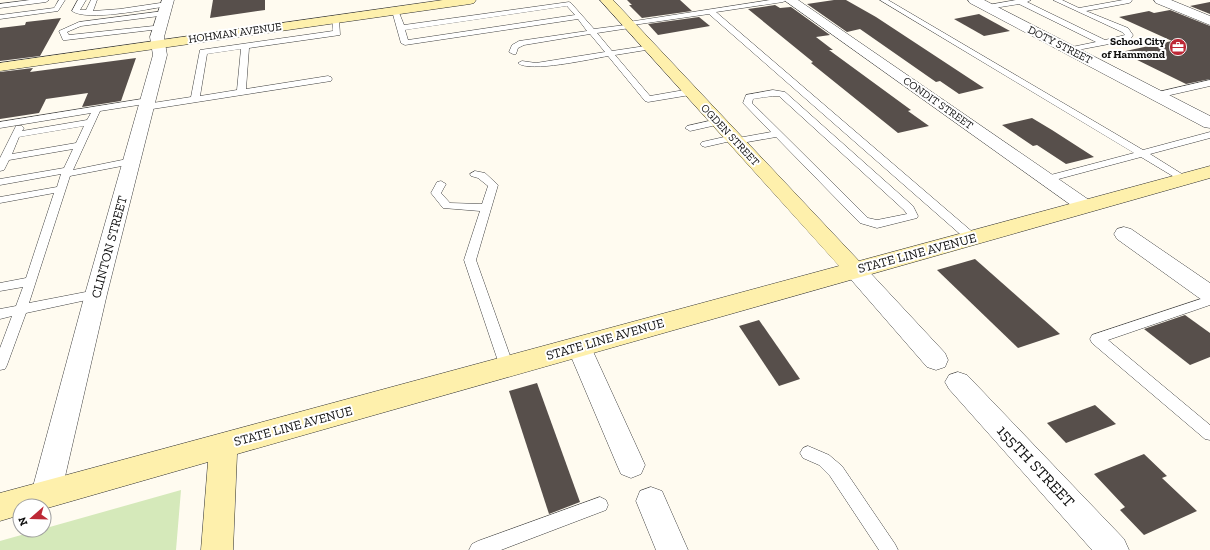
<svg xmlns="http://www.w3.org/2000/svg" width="1210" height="550" font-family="'Zilla Slab',serif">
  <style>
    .green { fill: #d5e9ba }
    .building { fill: #574f4b }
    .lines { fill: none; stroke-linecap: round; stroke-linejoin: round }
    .lane-casing { stroke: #414141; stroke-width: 1 }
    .street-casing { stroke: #414141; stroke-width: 1 }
    .secondary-casing { stroke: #303030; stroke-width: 1 }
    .lane { fill: #fff; fill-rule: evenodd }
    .street { fill: #fff; fill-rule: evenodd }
    .secondary { fill: #fef0ac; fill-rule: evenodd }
    .labels { text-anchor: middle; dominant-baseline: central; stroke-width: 4; stroke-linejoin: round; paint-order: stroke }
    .far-street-label { font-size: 11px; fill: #0e0e0e; stroke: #fff }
    .far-poi-label { font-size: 11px; font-weight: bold; fill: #0e0e0e; stroke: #fff; text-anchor: end }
    .street-label { font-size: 13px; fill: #0e0e0e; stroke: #fff }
    .near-street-label { font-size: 16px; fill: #0e0e0e; stroke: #fff }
  </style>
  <rect width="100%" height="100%" fill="#fffbf0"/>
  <path class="green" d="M181,490l-5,60h-176v-9z"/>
  <g class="building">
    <path d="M213,0h52v10l-55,8z"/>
    <path d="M627,0h53l12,11 -50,7 -13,-13h3z"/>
    <path d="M834,0h12l30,17 108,71 -25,6 -19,-13 -4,1 -76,-53 -13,3 -40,-28z"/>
    <path d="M1210,2v12l-20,-8z"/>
    <path d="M775,5l5,3 11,-1 39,28 -14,2 17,13h-4l82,60 -3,1 21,15 -31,7 -87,-70 2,-1 -65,-53z"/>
    <path d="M1170,10l40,16v53l-24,5 -65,-32 51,-11 -53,-24 30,-6 5,2z"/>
    <path d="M979,14l31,17 -26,5 -30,-17z"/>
    <path d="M699,17l11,9 -52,9 -10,-11z"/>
    <path d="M61,18l-21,38 -40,5v-33l25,-3 1,-3z"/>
    <path d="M136,58l-15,43 -39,6 6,-14 -42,6 -7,14 -39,6v-47l33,-4 -3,4z"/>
    <path d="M1032,118l20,12 42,27 -28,7 -29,-19 -4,1 -31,-21z"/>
    <path d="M975,259l85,75 -42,14 -81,-78z"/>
    <path d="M1185,315l25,18v24l-20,8 -46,-36z"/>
    <path d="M759,320l41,59 -21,7 -40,-60z"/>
    <path d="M537,383l43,119 -31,12 -40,-123z"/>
    <path d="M1095,405l21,19 -50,19 -19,-20z"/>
    <path d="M1144,454l23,22 -5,2 35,33 -53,24 -24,-25 5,-3 -31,-33z"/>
  </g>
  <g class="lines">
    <defs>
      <g id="lane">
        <path d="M30,0h19l-3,2 -46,6v-4z"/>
        <path d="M59,0h6l-7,11 -58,8v-4l54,-7z"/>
        <path d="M78,0h8l-6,10h6l5,-10h6l-4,11 27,-2 47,-7 3,2 -3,2c-18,3 -81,16 -95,5z"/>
        <path d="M770,0h16l-3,2 -67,10 260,223 2,3 -2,3h-8l-259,-227 -76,11v3h-3l-33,5 15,18 40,-6v4l-37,6 35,41 40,-7 4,3 -4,3 -42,7 -3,-1 -37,-45c-17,3 -79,17 -90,7l4,-2 14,2 69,-11 -15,-18 -66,11 -6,3 -2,6h-3l-4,-2 3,-7 7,-4 68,-10 -9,-12 -173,26 -4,-2 -9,-32 2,-1h4l6,15 165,-23 2,1 23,26 31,-4v-3h3zM567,6l8,9 -167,25 -3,-10z"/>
        <path d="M880,0h8l255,150 67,-18v6l-60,16 40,25 -1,2h-8l-40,-24 -90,24h-8l-1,-2 1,-2 91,-24z"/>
        <path d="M1016,0h15l-4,2 78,38 20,-5 -3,-3 -69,-32h9l17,8 44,-8h9l-1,2 -2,1 -43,8 42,17 5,7 -3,5 -63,12v-4l29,-6 -77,-38 -31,5 -3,-2 3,-2z"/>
        <path d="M164,11l4,2 -1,2 -86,11 -14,6 2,3 94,-10v4h-3l-94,11h-3l-4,-9 20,-9z"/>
        <path d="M332,17h6l1,2 1,16 -91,13 -3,41 82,-13 3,1 1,2 -1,2 -185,29 -4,-3 4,-3 45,-7 9,-47 133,-19zM241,49l-4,41 -37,6 7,-42z"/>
        <path d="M1210,80v6l-53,12 -4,-3 1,-2z"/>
        <path d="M773,90l12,2 128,114 5,10 -1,2 -40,10 -17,-5 -84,-86 -40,7 -5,-3 -26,6 -3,-1 -2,-2 2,-2 31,-7 5,3 33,-6 -28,-29 3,-8zM773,96h6l125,114 3,4 -30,6 -9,-2 -116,-115 1,-4z"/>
        <path d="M148,98l3,1 1,2 -1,2 -51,8 -27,59 59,-12 5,3 -5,3 -62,12 -41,127 67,-13 4,1 2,3 -2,3 -4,1 -70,15 -19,52 -2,4 -5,1v-22l12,-32 -12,3v-10l16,-3 7,-19 -23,4v-8l26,-5 28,-85 -54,10v-6l57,-10 4,-13 -61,11v-6l64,-11 9,-19 -64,11 -5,10 -4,1v-13l16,-32h6l2,2 -2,3 65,-11 4,-7 -91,15v-6zM84,126l-8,17 -64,11 7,-17z"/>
        <path d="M718,119l5,3 -2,2 -31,7 -5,-3 2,-2z"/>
        <path d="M475,171l10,2 13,12 -22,75 38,107 -2,4 -5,1 -5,-1 -2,-4 -36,-107 16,-49 -37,-3 -12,-15 6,-11 4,-1 5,3 -5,9 9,10 32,1 6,-18 -10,-8 -7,-2 -1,-2z"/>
        <path d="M1210,296v9l-102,35 102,85v15l-5,-1 -113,-96 -2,-4 2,-4z"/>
        <path d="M808,446l21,9 13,11 53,78 3,6h-19l-49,-74 -11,-11 -16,-7 -3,-5 3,-5z"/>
        <path d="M600,497l6,3 2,5 -2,5 -105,40h-32l3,-6 6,-3z"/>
      </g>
      <g id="street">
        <path d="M162,0h12l-10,37 3,18 -60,239 -46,200 -5,10 -10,4 -10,-4 -5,-10 54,-200 68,-239 -3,-18z"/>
        <path d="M784,0h14l294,202 3,4 -3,4 -7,2 -7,-2z"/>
        <path d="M968,0h16l226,116v12l-6,-1 -234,-124z"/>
        <path d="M1154,0h17l39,16v9l-54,-22z"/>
        <path d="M1124,227l7,2 79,54v19l-8,-2 -85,-61 -3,-5 3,-5z"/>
        <path d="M855,262l8,3 82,88 3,7 -3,7 -9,3 -9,-3 -80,-92 -3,-5 3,-5z"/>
        <path d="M579,338l9,2 3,7 54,118 -4,9 -10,4 -10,-4 -4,-9 -50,-118 3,-7z"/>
        <path d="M958,372l9,3 157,164 5,11h-37l-143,-161 -4,-7 4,-7z"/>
        <path d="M651,487l11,4 26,59h-32l-20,-49 4,-10z"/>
      </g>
      <g id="secondary">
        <path d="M443,0h33l-2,3 -4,1 -470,67v-8z"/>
        <path d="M600,0h13l246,261 351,-95v12l-973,276 -4,96h-32l7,-88 -164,47v-3h-24v9l-20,6v-28l839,-227z"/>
      </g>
    </defs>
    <use href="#lane" class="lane-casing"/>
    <use href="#street" class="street-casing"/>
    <use href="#secondary" class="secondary-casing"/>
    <use href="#lane" class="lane"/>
    <use href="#street" class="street"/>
    <use href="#secondary" class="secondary"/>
  </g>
  <defs>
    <symbol id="office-disc" viewBox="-11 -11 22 22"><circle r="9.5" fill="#bd2836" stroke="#fff"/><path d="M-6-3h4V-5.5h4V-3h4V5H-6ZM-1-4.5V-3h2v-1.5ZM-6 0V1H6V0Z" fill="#fff"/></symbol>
  </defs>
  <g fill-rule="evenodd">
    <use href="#office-disc" x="1168" y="37" width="20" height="20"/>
  </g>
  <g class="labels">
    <g class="far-street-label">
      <text transform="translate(235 33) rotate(-8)">HOHMAN AVENUE</text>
      <text transform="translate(1060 45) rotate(27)">DOTY STREET</text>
      <text transform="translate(938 103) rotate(35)">CONDIT STREET</text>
      <text transform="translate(730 135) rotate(47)">OGDEN STREET</text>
    </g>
    <g class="far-poi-label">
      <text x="1165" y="41">School City<tspan x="1165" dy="13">of Hammond</tspan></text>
    </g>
    <g class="street-label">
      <text transform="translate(109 247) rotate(-75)">CLINTON STREET</text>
      <text transform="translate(917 253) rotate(-15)">STATE LINE AVENUE</text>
      <text transform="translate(605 339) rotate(-16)">STATE LINE AVENUE</text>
      <text transform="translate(293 426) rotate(-15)">STATE LINE AVENUE</text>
    </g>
    <g class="near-street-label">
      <text transform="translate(1036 466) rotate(47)">155TH STREET</text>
    </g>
  </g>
  <g transform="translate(32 518) rotate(250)"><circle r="19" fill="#ffffff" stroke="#9f9f9f"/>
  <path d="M0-3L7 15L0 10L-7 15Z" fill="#bd2836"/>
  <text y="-6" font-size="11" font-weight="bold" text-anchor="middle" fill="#0e0e0e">N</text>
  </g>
</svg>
